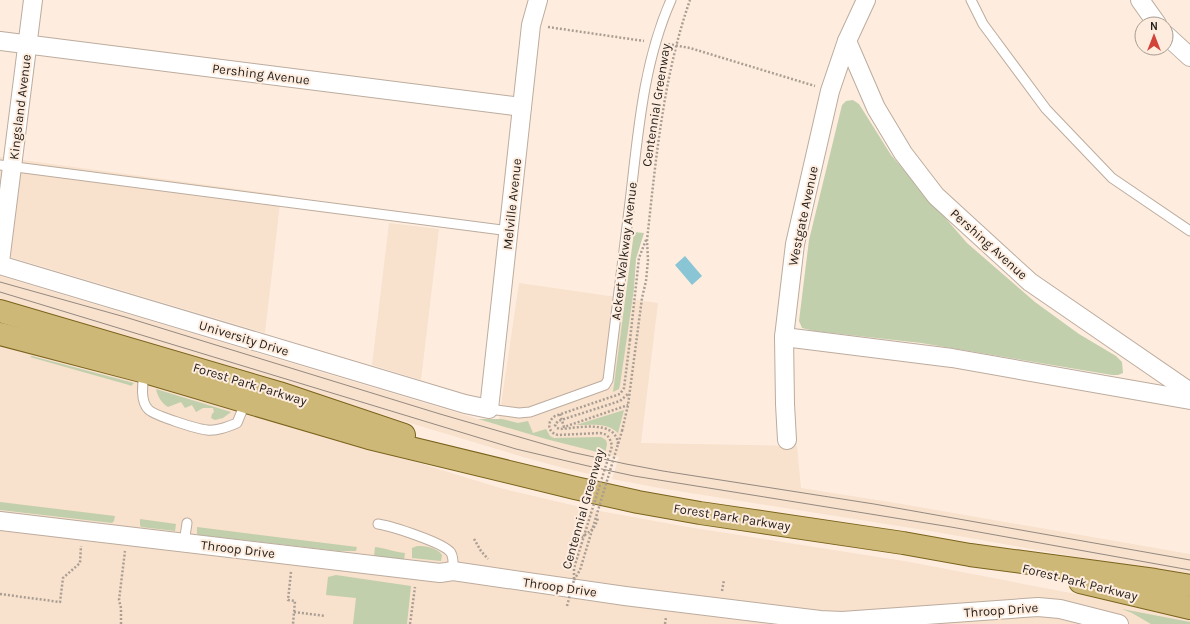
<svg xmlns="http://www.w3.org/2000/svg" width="1190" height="624" font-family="Karla,sans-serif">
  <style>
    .built { fill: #f8e1cd }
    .green { fill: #c1cfac }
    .water { fill: #89c5d4 }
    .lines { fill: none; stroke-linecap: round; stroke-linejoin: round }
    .lane-casing { stroke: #bcac9e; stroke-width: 11 }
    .street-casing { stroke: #bcac9e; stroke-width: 20 }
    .primary-casing { stroke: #7b631c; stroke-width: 24 }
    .path { stroke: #aa9e93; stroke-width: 2.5; stroke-dasharray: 2 2; stroke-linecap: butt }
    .lane { stroke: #fff; stroke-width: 9 }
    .street { stroke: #fff; stroke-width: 18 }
    .primary { stroke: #cdb877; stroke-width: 22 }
    .tram { stroke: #94897f; stroke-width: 1 }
    .path-bridge { stroke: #aa9e93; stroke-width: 2.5; stroke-dasharray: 2 2; stroke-linecap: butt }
    .labels { text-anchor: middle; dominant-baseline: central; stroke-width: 4; stroke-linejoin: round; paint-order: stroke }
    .street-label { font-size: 13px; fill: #231e19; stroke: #feeddf }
  </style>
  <rect width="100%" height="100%" fill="#feeddf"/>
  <g class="built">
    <path d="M0,157l281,38 -16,138 -265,-79z"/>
    <path d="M389,223l50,6 -18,151 -49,-15z"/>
    <path d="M0,276l498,149 21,-142 139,20 -17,140 156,3 4,42 101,16 288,50v23l-260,-46 -271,-43 -47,-9 7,-22 -14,-3 -7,22 -35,-8 -40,-11 -233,-70 -290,-86z"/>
    <path d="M0,344l260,70 240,74 89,21 93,17 228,36 280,54v8h-1190z"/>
  </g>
  <g class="green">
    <path d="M853,100l6,4 32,51 76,88 68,59 44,32 37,22 6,6 1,11 -5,2h-6l-191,-32 -107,-12 -12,-3 -3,-7 10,-81 33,-135 4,-4z"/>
    <path d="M634,232l10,1 -8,26 -2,30 -14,96 -1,4 -6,3z"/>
    <path d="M32,356l102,27 -3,3 -2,-1 -99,-28z"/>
    <path d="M156,389l75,23 -8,6 -8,2 -4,-2 1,-4 2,-2 -1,-4h-10l-7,4 -4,-7 -7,3 -4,-6 -13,5c-6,-3 -11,-12 -12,-18z"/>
    <path d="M624,410l-6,23c-11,-11 -27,-8 -42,-8z"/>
    <path d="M478,419h24l16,4 10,-2 5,12 13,-4 4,7 4,2 47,-1 5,3 1,4 -2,10 -59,-15z"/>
    <path d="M0,502l115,14 -1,5 -2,2 -112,-13z"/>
    <path d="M140,519l36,5 -1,7 -34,-4 -1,-2z"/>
    <path d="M197,527l160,20 -1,4h-18l-139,-16 -2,-1z"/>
    <path d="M417,546c9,0 19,1 25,9l-1,6 -29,-3v-10z"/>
    <path d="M375,547c10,1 19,5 30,6l-1,7 -30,-4z"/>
    <path d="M336,575l75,11 -4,38h-54l3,-26 -30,-3 2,-18z"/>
    <path d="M1122,609l68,13v2h-39l-19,-11z"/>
  </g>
  <path class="water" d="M685,256l17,20 -10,9 -17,-20z"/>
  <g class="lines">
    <defs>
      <g id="lane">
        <path d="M971,0l12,24 63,85 66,69 78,53"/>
        <path d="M0,165l510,66"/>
        <path d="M145,372c-3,11 -5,30 4,38 7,6 48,19 58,20 10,1 20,-3 30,-7l9,-22"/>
        <path d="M489,409l30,4 11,-1 75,-27 3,-5c7,-60 15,-119 22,-178 8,-68 13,-139 41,-202"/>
        <path d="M378,524c13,2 67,19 73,29 3,5 2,13 2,18"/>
        <path d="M184,543l3,-20"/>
      </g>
      <g id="street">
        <path d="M1140,0l17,24"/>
        <path d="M1166,35l24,22"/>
        <path d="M0,41l522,66"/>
        <path d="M847,41l29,67 27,45 33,43 94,86 160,110"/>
        <path d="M0,262l33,-262"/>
        <path d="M0,265l465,139 24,5 42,-384 7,-25"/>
        <path d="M784,337l168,21 238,42"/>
        <path d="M787,440l-2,-36 -1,-67 11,-93 35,-153 17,-50 19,-41"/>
        <path d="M0,521l440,52 13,-2 172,25 195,24 22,1 196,-14 22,2 59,15"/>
      </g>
      <g id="primary">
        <path d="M0,311l279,82 125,42"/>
        <path d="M0,334l145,38 224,66 206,50 63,14 62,11 203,30 67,12 185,25 35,6"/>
        <path d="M1080,582l110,26"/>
      </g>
    </defs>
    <use href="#lane" class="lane-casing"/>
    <use href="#street" class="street-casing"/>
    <use href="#primary" class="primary-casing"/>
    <g class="path">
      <path d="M548,27l96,14"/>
      <path d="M668,44l22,4 125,38"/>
      <path d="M630,340l9,-82 7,-18"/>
      <path d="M560,414l4,13 64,-22"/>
      <path d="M622,431l6,-26 14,-107 4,-17 2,-21 -1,-20c9,-81 16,-163 43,-240"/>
      <path d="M474,539l7,12 7,8"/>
      <path d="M567,570c2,-9 4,-21 11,-29 10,-11 15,-7 20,-23"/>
      <path d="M291,572l-3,28 7,1 -2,23"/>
      <path d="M722,591l2,-11"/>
      <path d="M0,594l60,8 3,-24 17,-15 1,-17"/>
      <path d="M294,612l31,4"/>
      <path d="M121,624v-16l-2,-8 6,-49"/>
      <path d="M410,624l5,-37"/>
      <path d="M665,624l1,-7"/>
    </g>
    <use href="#lane" class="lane"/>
    <use href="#street" class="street"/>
    <use href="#primary" class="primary"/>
    <g class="tram">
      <path d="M0,282l125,35 315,97 131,38 55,12 37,7 211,33 316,56"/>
      <path d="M0,292l516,157 72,17 46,10 317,51 239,43"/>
    </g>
    <g class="path-bridge">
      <path d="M618,444c-2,-25 -40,-16 -58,-15l-3,-1 -2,-3 3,-4 62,-20 9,-8"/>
      <path d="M574,580l6,-10 42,-139"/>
      <path d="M567,606l7,-26v-12l38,-122c-2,-8 -4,-12 -12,-13l-42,2c-10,-2 -12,-13 -3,-19l65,-22 4,-6 6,-48"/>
    </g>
  </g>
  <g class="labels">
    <g class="street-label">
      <text transform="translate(261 74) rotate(7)">Pershing Avenue</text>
      <text transform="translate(656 105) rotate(-81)">Centennial Greenway</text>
      <text transform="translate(20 107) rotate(-83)">Kingsland Avenue</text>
      <text transform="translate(512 204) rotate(-84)">Melville Avenue</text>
      <text transform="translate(803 216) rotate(-78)">Westgate Avenue</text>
      <text transform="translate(989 244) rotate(42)">Pershing Avenue</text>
      <text transform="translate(624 251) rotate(-83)">Ackert Walkway Avenue</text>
      <text transform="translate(244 338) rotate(17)">University Drive</text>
      <text transform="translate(250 384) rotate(17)">Forest Park Parkway</text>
      <text transform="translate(583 509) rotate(-74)">Centennial Greenway</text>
      <text transform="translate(732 517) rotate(9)">Forest Park Parkway</text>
      <text transform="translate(238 549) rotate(7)">Throop Drive</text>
      <text transform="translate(1080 582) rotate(14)">Forest Park Parkway</text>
      <text transform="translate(560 587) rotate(8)">Throop Drive</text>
      <text transform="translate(1001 610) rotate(-4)">Throop Drive</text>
    </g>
  </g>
  <g transform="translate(1154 36)"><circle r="19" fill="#feeddf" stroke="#a69a90"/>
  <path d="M0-3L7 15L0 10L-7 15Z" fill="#d24439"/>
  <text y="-6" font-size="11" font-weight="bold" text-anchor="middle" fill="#231e19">N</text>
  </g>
</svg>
